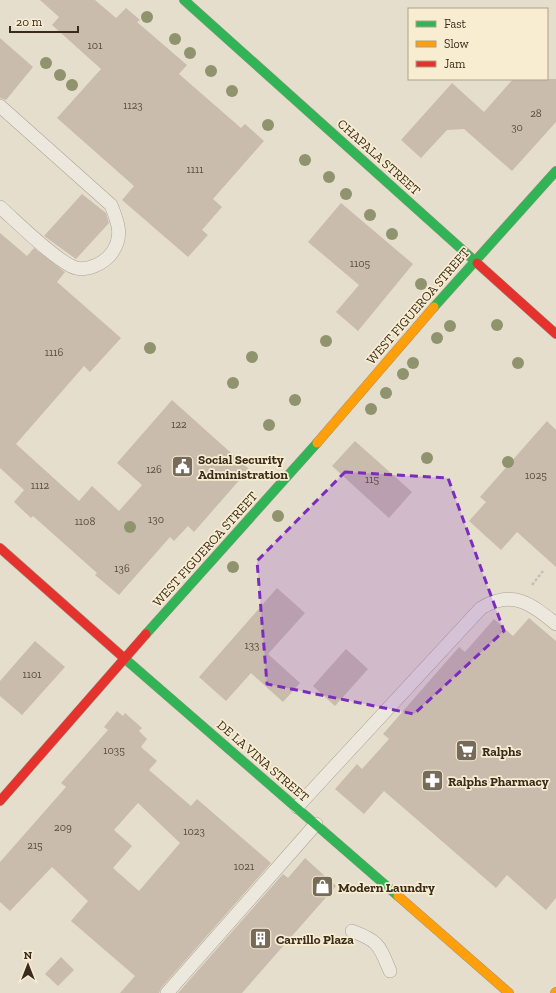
<svg xmlns="http://www.w3.org/2000/svg" width="556" height="993" font-family="'Zilla Slab',serif">
  <style>
    .building { fill: #cabcad; fill-rule: evenodd }
    .lines { fill: none; stroke-linecap: round; stroke-linejoin: round }
    .lane-casing { stroke: #aba395; stroke-width: 14 }
    .fast-casing { stroke: #9a9285; stroke-width: 10 }
    .slow-casing { stroke: #9a9285; stroke-width: 10 }
    .jam-casing { stroke: #9a9285; stroke-width: 10 }
    .path { stroke: #c6bfb5; stroke-width: 2.5; stroke-dasharray: 3 2; stroke-linecap: butt }
    .lane { stroke: #ede8de; stroke-width: 13 }
    .fast { stroke: #30b455; stroke-width: 9 }
    .slow { stroke: #ff9f0a; stroke-width: 9 }
    .jam { stroke: #e5322d; stroke-width: 9 }
    .tree { fill: #90946e }
    .marked { fill: #7b2cbf; fill-opacity: 0.2; stroke: #7b2cbf; stroke-width: 3; stroke-dasharray: 8 5; stroke-linejoin: round }
    .labels { text-anchor: middle; dominant-baseline: central; stroke-width: 3.5; stroke-linejoin: round; paint-order: stroke }
    .number-label { font-size: 11px; fill: #5e4f40 }
    .street-label { font-size: 13px; fill: #3a2b1c; stroke: #f8edd1 }
    .poi-label { font-size: 13px; font-weight: bold; fill: #3a2b1c; stroke: #f8edd1; text-anchor: start }
  </style>
  <rect width="100%" height="100%" fill="#e6decc"/>
  <g class="building">
    <path d="M40,0h55l21,18 10,-10 14,12 -3,2 50,43 -8,9 62,54 4,-4 19,17 -51,58 9,8 -20,23 6,5 -20,22 -66,-57 12,-14 -77,-68 44,-49 -49,-44 7,-8z"/>
    <path d="M0,38l33,29 -27,33 -6,-2z"/>
    <path d="M513,79h43v43l-44,49 -48,-42 -17,1 -26,28 -20,-18 51,-57 32,29z"/>
    <path d="M82,194l24,19 3,10 -33,36 -32,-23z"/>
    <path d="M341,203l72,61 -55,67 -22,-19 23,-27 -51,-43z"/>
    <path d="M0,233l27,23 7,-8 31,24 -8,10 64,56 -31,34 -6,-6 -68,78 63,57 13,-15 27,25 23,-26 -25,-22 55,-63 77,69 -55,63 -6,-6 -14,15 -4,-4 -51,58 -24,-20 2,-2 -64,-57 -2,2 -17,-16 10,-12 -24,-22z"/>
    <path d="M547,421l9,9v137l-39,-35 -16,18 -32,-29 17,-19 -6,-5z"/>
    <path d="M355,441l57,51 -23,26 -57,-52z"/>
    <path d="M277,588l28,25 -37,41 32,29 -17,19 -32,-29 -25,28 -27,-24z"/>
    <path d="M529,618l27,23v257l-10,12 -39,-35 -11,13 -112,-97 -20,23 -29,-25 22,-25 5,5 27,-30 -6,-5 76,-87 6,5 29,-33 19,17z"/>
    <path d="M35,641l30,26 -43,48 -22,-19v-15z"/>
    <path d="M346,649l22,20 -33,37 -22,-20z"/>
    <path d="M117,711l6,5 2,-3 17,15 -3,3 8,8 -6,8 16,14 -8,9 42,36 6,-7 74,64 -110,125 -2,5h-39l15,-17 -64,-55 17,-20 -36,-34 -42,44 -10,-9v-40l66,-75 -5,-4 47,-53 -4,-3zM138,803l42,40 -41,48 -26,-23 19,-22 -18,-16z"/>
    <path d="M305,858l31,28 -94,107h-64l105,-119 5,4z"/>
    <path d="M61,957l13,13 -16,16 -13,-12z"/>
  </g>
  <g class="lines">
    <defs>
      <g id="lane">
        <path d="M0,106l111,99c7,17 13,32 0,49 -7,9 -23,17 -35,14 -18,-5 -60,-47 -76,-61"/>
        <path d="M297,807l184,-199c32,-19 50,-4 75,16"/>
        <path d="M352,931c27,10 27,14 38,40"/>
        <path d="M167,993l149,-169"/>
      </g>
      <g id="fast">
        <path d="M184,0l293,263"/>
        <path d="M434,307l122,-136"/>
        <path d="M146,634l171,-191"/>
        <path d="M124,658l274,238"/>
      </g>
      <g id="slow">
        <path d="M317,443l117,-136"/>
        <path d="M398,896l111,97"/>
        <path d="M555,993l1,-1"/>
      </g>
      <g id="jam">
        <path d="M477,263l79,71"/>
        <path d="M0,548l124,110"/>
        <path d="M0,801l146,-167"/>
      </g>
    </defs>
    <use href="#lane" class="lane-casing"/>
    <use href="#fast" class="fast-casing"/>
    <use href="#slow" class="slow-casing"/>
    <use href="#jam" class="jam-casing"/>
    <path class="path" d="M532,585l11,-14"/>
    <use href="#lane" class="lane"/>
    <use href="#fast" class="fast"/>
    <use href="#slow" class="slow"/>
    <use href="#jam" class="jam"/>
  </g>
  <g class="tree">
    <circle cx="147" cy="17" r="6"/>
    <circle cx="175" cy="39" r="6"/>
    <circle cx="190" cy="53" r="6"/>
    <circle cx="46" cy="63" r="6"/>
    <circle cx="211" cy="71" r="6"/>
    <circle cx="60" cy="75" r="6"/>
    <circle cx="72" cy="85" r="6"/>
    <circle cx="232" cy="91" r="6"/>
    <circle cx="268" cy="125" r="6"/>
    <circle cx="305" cy="160" r="6"/>
    <circle cx="329" cy="177" r="6"/>
    <circle cx="346" cy="194" r="6"/>
    <circle cx="370" cy="215" r="6"/>
    <circle cx="392" cy="234" r="6"/>
    <circle cx="421" cy="284" r="6"/>
    <circle cx="497" cy="325" r="6"/>
    <circle cx="450" cy="326" r="6"/>
    <circle cx="437" cy="338" r="6"/>
    <circle cx="326" cy="341" r="6"/>
    <circle cx="150" cy="348" r="6"/>
    <circle cx="252" cy="357" r="6"/>
    <circle cx="413" cy="363" r="6"/>
    <circle cx="518" cy="363" r="6"/>
    <circle cx="403" cy="374" r="6"/>
    <circle cx="233" cy="383" r="6"/>
    <circle cx="386" cy="393" r="6"/>
    <circle cx="295" cy="400" r="6"/>
    <circle cx="371" cy="409" r="6"/>
    <circle cx="269" cy="425" r="6"/>
    <circle cx="427" cy="458" r="6"/>
    <circle cx="508" cy="462" r="6"/>
    <circle cx="278" cy="516" r="6"/>
    <circle cx="130" cy="527" r="6"/>
    <circle cx="233" cy="567" r="6"/>
  </g>
  <path class="marked" d="M345,472l103,6 56,153 -90,83 -147,-30 -10,-123z"/>
  <defs>
    <symbol id="civic-square" viewBox="-11 -11 22 22"><rect x="-9" y="-9" width="18" height="18" rx="4" fill="#766a5a" stroke="#f8edd1"/><path d="M-.6-6.5H3V-4.5H.6V-3L4-1V1h2V6H-6V1h2V-1L-.6-3ZM-1.2 2.5V6h2.4V2.5Z" fill="#fff"/></symbol>
    <symbol id="supermarket-square" viewBox="-11 -11 22 22"><rect x="-9" y="-9" width="18" height="18" rx="4" fill="#766a5a" stroke="#f8edd1"/><path d="M-6-5.5h2.5l.6 2H6L4.5 2H-2.5L-4.4-4H-6ZM-1.5 3.2a1.3 1.3 0 1 0 .1 0ZM3 3.2a1.3 1.3 0 1 0 .1 0Z" fill="#fff"/></symbol>
    <symbol id="pharmacy-square" viewBox="-11 -11 22 22"><rect x="-9" y="-9" width="18" height="18" rx="4" fill="#766a5a" stroke="#f8edd1"/><path d="M-2-6h4v4h4v4h-4v4h-4v-4h-4v-4h4Z" fill="#fff"/></symbol>
    <symbol id="shop-square" viewBox="-11 -11 22 22"><rect x="-9" y="-9" width="18" height="18" rx="4" fill="#766a5a" stroke="#f8edd1"/><path d="M-5-2.5h2.3a2.7 3.5 0 0 1 5.4 0H5L5.5 6h-11ZM-1.5-2.5h3a1.5 2.3 0 0 0-3 0Z" fill="#fff"/></symbol>
    <symbol id="building-square" viewBox="-11 -11 22 22"><rect x="-9" y="-9" width="18" height="18" rx="4" fill="#766a5a" stroke="#f8edd1"/><path d="M-4-6H4V6H1V3H-1V6H-4ZM-2.5-4.3h1.7v1.8h-1.7ZM.8-4.3h1.7v1.8H.8ZM-2.5-1h1.7V.8h-1.7ZM.8-1h1.7V.8H.8Z" fill="#fff"/></symbol>
  </defs>
  <g fill-rule="evenodd">
    <use href="#civic-square" x="170" y="454" width="25" height="25"/>
    <use href="#supermarket-square" x="454" y="738" width="25" height="25"/>
    <use href="#pharmacy-square" x="420" y="768" width="25" height="25"/>
    <use href="#shop-square" x="310" y="874" width="25" height="25"/>
    <use href="#building-square" x="248" y="926" width="25" height="25"/>
  </g>
  <g class="labels">
    <g class="number-label">
      <text x="95" y="45">101</text>
      <text x="133" y="105">1123</text>
      <text x="536" y="113">28</text>
      <text x="517" y="127">30</text>
      <text x="195" y="169">1111</text>
      <text x="360" y="263">1105</text>
      <text x="54" y="352">1116</text>
      <text x="179" y="424">122</text>
      <text x="154" y="469">126</text>
      <text x="536" y="475">1025</text>
      <text x="372" y="479">115</text>
      <text x="40" y="485">1112</text>
      <text x="156" y="519">130</text>
      <text x="85" y="521">1108</text>
      <text x="122" y="568">136</text>
      <text x="252" y="645">133</text>
      <text x="32" y="674">1101</text>
      <text x="114" y="750">1035</text>
      <text x="63" y="827">209</text>
      <text x="194" y="831">1023</text>
      <text x="35" y="845">215</text>
      <text x="244" y="866">1021</text>
    </g>
    <g class="street-label">
      <text transform="translate(379 157) rotate(42)">CHAPALA STREET</text>
      <text transform="translate(418 306) rotate(-49)">WEST FIGUEROA STREET</text>
      <text transform="translate(205 549) rotate(-48)">WEST FIGUEROA STREET</text>
      <text transform="translate(263 761) rotate(41)">DE LA VINA STREET</text>
    </g>
    <g class="poi-label">
      <text x="198" y="459">Social Security<tspan x="198" dy="15">Administration</tspan></text>
      <text x="482" y="751">Ralphs</text>
      <text x="448" y="781">Ralphs Pharmacy</text>
      <text x="338" y="887">Modern Laundry</text>
      <text x="276" y="939">Carrillo Plaza</text>
    </g>
  </g>
  <rect x="408" y="8" width="140" height="72" fill="#f8edd1" stroke="#ac9f89"/>
  <rect x="416" y="21" width="20" height="6" fill="#30b455" stroke="#ac9f89"/>
  <text x="444" y="28" font-size="12" fill="#3a2b1c">Fast</text>
  <rect x="416" y="41" width="20" height="6" fill="#ff9f0a" stroke="#ac9f89"/>
  <text x="444" y="48" font-size="12" fill="#3a2b1c">Slow</text>
  <rect x="416" y="61" width="20" height="6" fill="#e5322d" stroke="#ac9f89"/>
  <text x="444" y="68" font-size="12" fill="#3a2b1c">Jam</text>
  <g transform="translate(28 965)" stroke="#f8edd1" stroke-width="3" paint-order="stroke">
  <path d="M0-3L7 15L0 10L-7 15Z" fill="#3a2b1c"/>
  <text y="-6" font-size="11" font-weight="bold" text-anchor="middle" fill="#3a2b1c">N</text>
  </g>
  <path d="M10 26v6h68v-6" fill="none" stroke="#3a2b1c" stroke-width="2"/>
  <text x="16" y="26" font-size="12" fill="#3a2b1c" stroke="#f8edd1" stroke-width="3" paint-order="stroke">20 m</text>
</svg>
